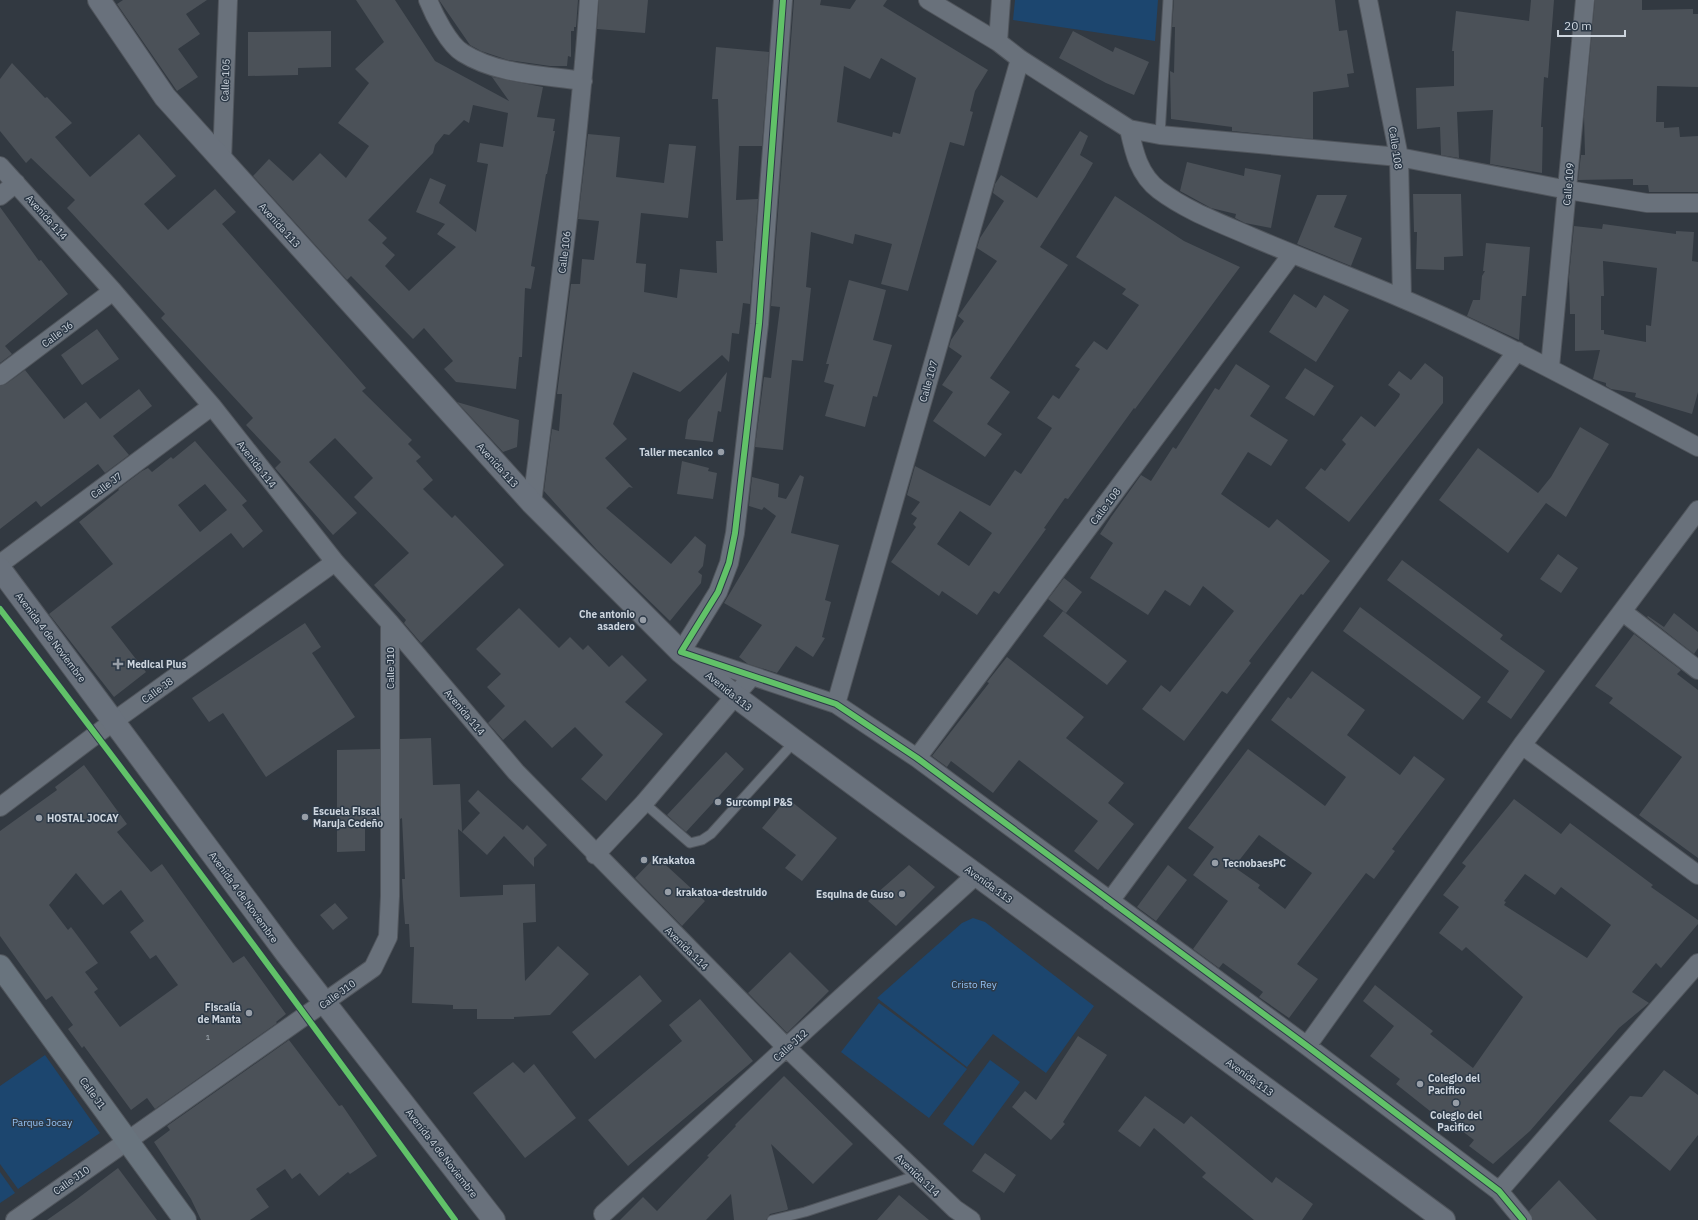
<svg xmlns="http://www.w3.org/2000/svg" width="1698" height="1220" font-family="'IBM Plex Sans',sans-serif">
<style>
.green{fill:#1c466f}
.building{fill:#4b5158;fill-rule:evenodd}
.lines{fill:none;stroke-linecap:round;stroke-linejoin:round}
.lane-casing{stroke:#50555c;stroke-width:11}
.street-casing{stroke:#50555c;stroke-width:20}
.secondary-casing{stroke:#50555c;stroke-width:24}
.primary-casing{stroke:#50555c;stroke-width:24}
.lane{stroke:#69717b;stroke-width:9}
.street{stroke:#69717b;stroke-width:18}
.secondary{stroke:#69747e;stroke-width:22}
.primary{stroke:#69717c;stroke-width:22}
.cycleway-casing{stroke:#2c3947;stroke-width:8}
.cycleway{stroke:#61c268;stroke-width:6}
.poi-dot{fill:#979ea7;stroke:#2c3947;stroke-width:1.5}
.labels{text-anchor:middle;stroke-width:3;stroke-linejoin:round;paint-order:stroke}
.number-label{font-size:8px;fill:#acb4bc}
.street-label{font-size:10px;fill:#cdd5de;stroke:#2c3947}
.poi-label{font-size:10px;font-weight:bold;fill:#cdd5de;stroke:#2c3947;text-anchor:start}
.park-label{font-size:10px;fill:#94c3f6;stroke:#2c3947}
</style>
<rect width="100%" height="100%" fill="#323941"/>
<path class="green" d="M 1015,0 L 1158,0 L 1155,41 L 1013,20 Z
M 973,918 L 985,922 L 1094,1006 L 1046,1073 L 993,1034 L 967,1067 L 877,998 L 962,923 Z
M 879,1003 L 967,1069 L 929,1118 L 841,1052 Z
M 45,1055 L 100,1133 L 18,1189 L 0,1164 L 0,1086 Z
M 990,1060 L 1020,1082 L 973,1146 L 943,1124 Z
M 0,1172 L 15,1193 L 0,1203 Z"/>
<path class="building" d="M 123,0 L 207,0 L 186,14 L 200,34 L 178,49 L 198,77 L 177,91 L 117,4 Z
M 356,0 L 395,0 L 435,61 L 509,101 L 492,77 L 543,87 L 537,117 L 555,119 L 553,131 L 555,131 L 547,174 L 546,174 L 531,266 L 535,267 L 531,289 L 525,288 L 522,357 L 519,357 L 516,389 L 456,382 L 444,369 L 453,361 L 424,328 L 413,339 L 351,276 L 347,280 L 253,176 L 269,159 L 293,181 L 320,153 L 346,178 L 369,146 L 338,123 L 369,83 L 355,69 L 384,42 ZM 473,105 L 508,113 L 503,147 L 480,143 L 477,162 L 488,164 L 476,232 L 439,203 L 446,185 L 430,178 L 416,212 L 445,224 L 437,234 L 456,247 L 409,291 L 385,266 L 395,255 L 382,243 L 387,238 L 368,220 L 433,153 L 435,145 L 444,134 L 449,135 L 464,120 L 469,123 Z
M 439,0 L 578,0 L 576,27 L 574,27 L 574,31 L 571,31 L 571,57 L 568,56 L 567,66 L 550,66 L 508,60 L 481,51 L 470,45 Z
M 599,0 L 648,0 L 645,33 L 597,29 Z
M 794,0 L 821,0 L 820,5 L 850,9 L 856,0 L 887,0 L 883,6 L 988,70 L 975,91 L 970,111 L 973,112 L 964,146 L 950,142 L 908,291 L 881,284 L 892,244 L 855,234 L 853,244 L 811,232 L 806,287 L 811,288 L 803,361 L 792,360 L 783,450 L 755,447 L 764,377 L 771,378 L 780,307 L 771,306 ZM 881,58 L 916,78 L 900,134 L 893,132 L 892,137 L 837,122 L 844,66 L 870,79 Z
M 1174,0 L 1335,0 L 1339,31 L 1347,30 L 1354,73 L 1347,74 L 1349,87 L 1313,92 L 1313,139 L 1232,131 L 1232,127 L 1171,119 L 1170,71 L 1174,73 L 1175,27 L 1172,27 Z
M 1531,0 L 1554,0 L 1548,78 L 1544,77 L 1541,127 L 1543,127 L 1542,173 L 1490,164 L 1493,110 L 1457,112 L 1459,158 L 1441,155 L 1440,127 L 1417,129 L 1416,88 L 1454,86 L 1454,51 L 1452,51 L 1456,11 L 1529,21 Z
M 1595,0 L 1642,0 L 1642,10 L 1693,9 L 1693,14 L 1698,14 L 1698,87 L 1657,86 L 1656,122 L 1664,122 L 1664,128 L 1679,127 L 1680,137 L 1698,136 L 1698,192 L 1649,192 L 1648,185 L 1633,185 L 1633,179 L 1578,180 L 1581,155 L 1585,155 L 1584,116 Z
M 331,31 L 331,67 L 298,68 L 298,75 L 248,76 L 248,32 Z
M 1073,31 L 1113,52 L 1115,47 L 1149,62 L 1134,95 L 1106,83 L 1059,58 Z
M 716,47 L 769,52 L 762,146 L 739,146 L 736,200 L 758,199 L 750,304 L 743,303 L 739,334 L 732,333 L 729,362 L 722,355 L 680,392 L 633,372 L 613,424 L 627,439 L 605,458 L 633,488 L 629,487 L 606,508 L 671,564 L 695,536 L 706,545 L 703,566 L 698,572 L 702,575 L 701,583 L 670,621 L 597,550 L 544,491 L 552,429 L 559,431 L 562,394 L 557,394 L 571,284 L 580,284 L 582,259 L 594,260 L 599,221 L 578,219 L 588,134 L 620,137 L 616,177 L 664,183 L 669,144 L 696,146 L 688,218 L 641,213 L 636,263 L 646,264 L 644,292 L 677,298 L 680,269 L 717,273 L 716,241 L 723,241 L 718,99 L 712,99 Z
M 12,63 L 45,98 L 47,97 L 72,123 L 55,137 L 90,177 L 139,134 L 176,176 L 144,204 L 168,230 L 215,189 L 236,212 L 222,224 L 366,388 L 362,391 L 412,440 L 408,444 L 421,457 L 416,461 L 433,480 L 423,489 L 452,518 L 455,515 L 504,565 L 421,643 L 404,623 L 406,620 L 374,585 L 409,553 L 354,497 L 373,478 L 335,438 L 309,462 L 357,513 L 333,535 L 275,468 L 281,462 L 246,425 L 253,418 L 161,318 L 165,314 L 67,208 L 75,200 L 31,158 L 26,163 L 0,131 L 0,79 Z
M 1080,131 L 1088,136 L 1080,155 L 1093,163 L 1085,177 L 1084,176 L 1085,177 L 1040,247 L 1068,265 L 990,378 L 1010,392 L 987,424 L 1002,434 L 985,457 L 933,421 L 953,392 L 942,385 L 962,356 L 949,347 L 951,340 L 964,321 L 958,316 L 997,261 L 977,248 L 980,238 L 1004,201 L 993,193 L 995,184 L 1001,175 L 1037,198 Z
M 1187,162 L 1244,176 L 1245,168 L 1281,175 L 1271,228 L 1245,223 L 1235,218 L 1236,214 L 1211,208 L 1180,191 Z
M 1413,194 L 1461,194 L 1463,256 L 1444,257 L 1444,270 L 1416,269 L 1417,232 L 1414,232 Z
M 1317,195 L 1347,195 L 1334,227 L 1362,238 L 1351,266 L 1297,244 Z
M 1115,196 L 1184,241 L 1240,267 L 1135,409 L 1134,408 L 1068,499 L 1065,498 L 1044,528 L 1046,529 L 999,594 L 994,591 L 977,615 L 942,591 L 939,596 L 891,562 L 916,527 L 913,524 L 917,518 L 911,514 L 920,502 L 907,495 L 915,466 L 990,506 L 1015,470 L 1021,474 L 1052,428 L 1037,418 L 1053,395 L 1059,399 L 1080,369 L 1075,366 L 1094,341 L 1107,350 L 1139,305 L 1122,294 L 1126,289 L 1076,257 ZM 960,511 L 992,533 L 969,566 L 937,544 Z
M 0,207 L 39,261 L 41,260 L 68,294 L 5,346 L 12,354 L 0,363 Z
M 1603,224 L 1676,234 L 1676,231 L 1694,232 L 1692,261 L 1698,262 L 1698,392 L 1692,414 L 1635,397 L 1636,393 L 1611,389 L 1606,386 L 1606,383 L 1593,379 L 1600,350 L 1575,351 L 1575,314 L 1570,314 L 1569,277 L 1574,226 L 1602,229 ZM 1603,261 L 1657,268 L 1651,326 L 1646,325 L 1646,342 L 1604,334 L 1604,330 L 1601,330 L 1601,296 L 1604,296 Z
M 1486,243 L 1530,247 L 1526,296 L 1522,296 L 1519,340 L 1467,316 L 1473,300 L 1480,300 L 1482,276 L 1485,271 L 1483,271 Z
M 849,280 L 886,290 L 873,340 L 892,345 L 877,397 L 873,396 L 865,427 L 825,416 L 834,385 L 824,382 L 829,364 L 826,364 Z
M 1294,294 L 1316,308 L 1324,295 L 1349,310 L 1316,362 L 1269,332 Z
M 97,329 L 119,359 L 82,385 L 61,355 Z
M 1425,363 L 1443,377 L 1443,403 L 1349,522 L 1305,488 L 1321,468 L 1325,471 L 1346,444 L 1342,440 L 1361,416 L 1375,427 L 1399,397 L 1400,394 L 1388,385 L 1399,371 L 1411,380 Z
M 1236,364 L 1270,386 L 1250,416 L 1288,440 L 1271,466 L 1248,452 L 1221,494 L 1269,528 L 1277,519 L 1330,561 L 1303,595 L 1301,594 L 1249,661 L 1251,663 L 1227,694 L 1222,691 L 1184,741 L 1142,709 L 1161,685 L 1170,692 L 1234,611 L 1203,586 L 1190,606 L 1165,590 L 1148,615 L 1090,578 L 1113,543 L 1100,534 L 1111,517 L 1141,475 L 1151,481 L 1173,447 L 1176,449 L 1215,388 L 1219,390 Z
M 1305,368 L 1334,386 L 1314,416 L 1285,398 Z
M 25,370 L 64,419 L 86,402 L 100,419 L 139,389 L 152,406 L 113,436 L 129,455 L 105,473 L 98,464 L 41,507 L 36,501 L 0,529 L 0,386 L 6,384 Z
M 727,372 L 721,412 L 718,411 L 713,442 L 685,439 L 688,420 Z
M 457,402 L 519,420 L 517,447 L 503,452 Z
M 1580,427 L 1609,444 L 1566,517 L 1546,503 L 1508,553 L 1439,500 L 1478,448 L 1538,493 L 1551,477 Z
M 195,441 L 247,501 L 242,505 L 263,531 L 243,548 L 231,533 L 111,627 L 146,672 L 114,697 L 49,614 L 113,564 L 79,522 L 119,490 L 118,489 L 142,471 L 148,468 L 152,472 L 171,457 L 173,459 ZM 205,484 L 227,510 L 200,532 L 178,505 Z
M 682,461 L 709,468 L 708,471 L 717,473 L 713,499 L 677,494 Z
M 800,475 L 804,477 L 791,533 L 839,545 L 825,600 L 831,602 L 822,637 L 825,638 L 813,657 L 796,646 L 777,673 L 748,664 L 739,657 L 762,625 L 724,603 L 776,516 L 764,507 L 762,510 L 749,506 L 752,477 L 779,484 L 778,497 L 786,499 Z
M 1558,554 L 1578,568 L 1561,593 L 1540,579 Z
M 1402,560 L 1503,635 L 1500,639 L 1545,671 L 1511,719 L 1487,702 L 1509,671 L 1387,580 Z
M 1064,578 L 1082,592 L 1066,613 L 1048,599 Z
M 1360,607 L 1481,697 L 1463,720 L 1343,631 Z
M 519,608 L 559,648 L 570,637 L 583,650 L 588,645 L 609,667 L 622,655 L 647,680 L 625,702 L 663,734 L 606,801 L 581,779 L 603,755 L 575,727 L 552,748 L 525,720 L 503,740 L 488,723 L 505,706 L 487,687 L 501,674 L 476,649 Z
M 1063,611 L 1127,661 L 1107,685 L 1043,636 Z
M 1674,613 L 1698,632 L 1698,648 L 1694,654 L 1647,617 L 1648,616 L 1664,627 Z
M 305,623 L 321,647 L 312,653 L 355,717 L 266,777 L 223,713 L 209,722 L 192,698 Z
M 1634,634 L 1681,670 L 1677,674 L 1698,690 L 1698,858 L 1639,815 L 1682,757 L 1609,703 L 1613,698 L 1595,686 Z
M 1007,657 L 1084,717 L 1066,738 L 1124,783 L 1108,803 L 1134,824 L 1098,870 L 1074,851 L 1098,821 L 1019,760 L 993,793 L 951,761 L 947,767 L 932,756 L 989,683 L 987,682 Z
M 1312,671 L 1365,710 L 1347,735 L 1400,775 L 1414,756 L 1445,779 L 1392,849 L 1395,851 L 1374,879 L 1366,873 L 1297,964 L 1318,979 L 1289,1018 L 1259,997 L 1263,992 L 1223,963 L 1219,968 L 1193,949 L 1228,901 L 1193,875 L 1214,847 L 1188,828 L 1248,749 L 1325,806 L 1346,777 L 1271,720 L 1288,697 L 1291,699 ZM 1259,835 L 1312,873 L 1285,909 L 1258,888 L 1260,885 L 1234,867 Z
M 431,738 L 433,785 L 460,784 L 462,832 L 458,829 L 460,897 L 503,895 L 503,885 L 535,884 L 536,922 L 523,923 L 525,981 L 558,946 L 589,974 L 550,1015 L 514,1017 L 514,1019 L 477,1019 L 477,1009 L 453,1009 L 453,1005 L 412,1003 L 414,947 L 410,947 L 409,924 L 405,924 L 403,898 L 402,879 L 405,879 L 402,818 L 400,819 L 400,739 Z
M 380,749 L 380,821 L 365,822 L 365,851 L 337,852 L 337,750 Z
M 726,752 L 744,769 L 686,832 L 667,815 Z
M 84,765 L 127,824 L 117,832 L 151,872 L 162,864 L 233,963 L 244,956 L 286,1014 L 276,1022 L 277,1023 L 155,1109 L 147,1098 L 131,1110 L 84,1046 L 82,1048 L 68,1029 L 73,1025 L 52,996 L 46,1000 L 0,936 L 0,831 L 57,790 L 55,787 ZM 76,873 L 103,905 L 121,890 L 144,921 L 130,932 L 150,959 L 156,955 L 178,985 L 120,1027 L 94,992 L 98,989 L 85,972 L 98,963 L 71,927 L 68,930 L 49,905 Z
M 478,790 L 523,830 L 527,825 L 547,845 L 534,858 L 534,867 L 504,836 L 487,855 L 462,832 L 480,813 L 468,801 Z
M 787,798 L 837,838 L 802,881 L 785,868 L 796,855 L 762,828 Z
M 1514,799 L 1561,834 L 1570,823 L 1653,885 L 1651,887 L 1698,920 L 1698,924 L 1661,968 L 1656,963 L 1632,992 L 1649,1003 L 1619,1028 L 1530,1131 L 1493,1164 L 1469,1146 L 1474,1140 L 1437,1112 L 1435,1115 L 1396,1084 L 1400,1079 L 1370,1056 L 1394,1026 L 1363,1001 L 1375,985 L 1433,1031 L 1430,1034 L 1473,1068 L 1523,997 L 1466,947 L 1462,951 L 1439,933 L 1459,907 L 1443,895 L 1466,866 L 1462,863 ZM 1525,874 L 1555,895 L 1561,887 L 1611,925 L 1587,958 L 1504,905 L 1506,902 L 1504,901 Z
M 656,856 L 705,901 L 682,926 L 635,878 Z
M 909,865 L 935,887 L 896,926 L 868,901 Z
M 1168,865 L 1187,880 L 1156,921 L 1137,907 Z
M 335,903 L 348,918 L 333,930 L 320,915 Z
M 790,952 L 829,991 L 787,1033 L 748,993 Z
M 640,975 L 662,1001 L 595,1059 L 572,1032 Z
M 700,999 L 753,1061 L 628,1166 L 588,1120 L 682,1041 L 669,1025 Z
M 1078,1036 L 1107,1055 L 1063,1122 L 1065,1124 L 1051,1140 L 1012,1107 L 1025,1091 L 1036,1100 Z
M 289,1040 L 339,1106 L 342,1105 L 377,1156 L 350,1174 L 348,1172 L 319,1196 L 300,1173 L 292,1179 L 285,1169 L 256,1189 L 269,1207 L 250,1220 L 201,1220 L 191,1199 L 154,1142 L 170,1130 L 167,1126 Z
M 513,1062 L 524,1073 L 534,1064 L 576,1118 L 525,1158 L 473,1093 Z
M 1664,1070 L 1698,1095 L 1698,1135 L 1670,1171 L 1609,1121 L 1630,1096 L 1642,1097 Z
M 784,1076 L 853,1144 L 813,1184 L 771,1144 L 788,1209 L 787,1210 L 770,1214 L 766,1220 L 734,1220 L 731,1194 L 706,1220 L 620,1220 L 643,1197 L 657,1211 L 709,1157 L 707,1156 L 736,1126 L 735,1125 Z
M 1145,1096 L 1184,1124 L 1191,1116 L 1272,1183 L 1276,1177 L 1313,1204 L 1302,1220 L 1254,1220 L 1202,1177 L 1206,1173 L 1154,1128 L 1140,1147 L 1118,1131 Z
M 985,1153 L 1016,1175 L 1004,1193 L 972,1171 Z
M 118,1168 L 157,1220 L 47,1220 L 77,1199 Z
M 1559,1180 L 1597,1220 L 1533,1220 L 1529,1211 Z
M 899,1195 L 929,1220 L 877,1220 Z"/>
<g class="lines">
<g class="lane-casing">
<path id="lane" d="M 1160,135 L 1168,0
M 644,803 L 690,843 L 702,840 L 711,834 L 795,741
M 772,1220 L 805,1212 L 918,1175"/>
</g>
<g class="street-casing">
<path id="street" d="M 428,0 C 434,15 449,45 463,53 C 498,75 544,75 583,81
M 783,0 L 759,324 L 735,533 L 729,563 L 718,592 L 681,652 L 836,704 L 917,758 L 1307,1046 L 1499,1191 L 1523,1220
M 928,0 L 998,42 L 1020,59 L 1129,129 L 1160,135 L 1399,157 L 1568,190 L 1647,203 L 1698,203
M 1368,0 L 1399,157 L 1402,298
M 998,42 L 1001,0
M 1129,129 C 1134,152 1139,175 1159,190 C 1187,211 1220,223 1252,237 C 1301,258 1352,277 1401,298 C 1503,341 1600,395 1698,447
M 222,161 L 228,0
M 0,166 L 113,291 L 212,406 L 335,562 L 390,623 L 516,772 L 787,1048 L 955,1209 L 971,1220
M 0,196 L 16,183
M 1550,367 L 1585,0
M 0,376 L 113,291
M 532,503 C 553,336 577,168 589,0
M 0,564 L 212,406
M 1623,612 L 1698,670
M 836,704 L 1020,59
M 1522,745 L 1698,875
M 917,758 L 1292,254
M 0,807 L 114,721 L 335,562
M 595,855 L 644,803 L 752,676
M 1110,901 L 1517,351
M 1307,1046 L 1522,745 L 1698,510
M 1499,1191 L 1698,963
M 603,1214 L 976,875
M 15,1220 L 373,968 L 388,937 L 390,896 L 390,623"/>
</g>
<g class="secondary-casing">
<path id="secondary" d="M 0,966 L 185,1220"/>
</g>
<g class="primary-casing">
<path id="primary" d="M 99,0 L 165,97 L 532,503 L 681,652 L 735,696 L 795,741 L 1444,1220
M 0,569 L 286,953 L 494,1220"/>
</g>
<use href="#lane" class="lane"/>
<use href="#street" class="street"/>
<use href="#secondary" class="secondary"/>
<use href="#primary" class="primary"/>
<g class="cycleway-casing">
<path id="cycleway" d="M 783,0 L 759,324 L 735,533 L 729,563 L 718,592 L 681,652 L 836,704 L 917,758 L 1307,1046 L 1499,1191 L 1523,1220
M 0,609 C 155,810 306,1015 455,1220"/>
</g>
<use href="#cycleway" class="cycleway"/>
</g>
<g class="poi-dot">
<circle cx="721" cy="452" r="4"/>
<circle cx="643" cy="620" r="4"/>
<path d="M116 658h4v4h4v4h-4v4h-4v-4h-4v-4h4z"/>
<circle cx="718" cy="802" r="4"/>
<circle cx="305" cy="817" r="4"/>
<circle cx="39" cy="818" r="4"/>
<circle cx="644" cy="860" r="4"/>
<circle cx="1215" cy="863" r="4"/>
<circle cx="668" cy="892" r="4"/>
<circle cx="902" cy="894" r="4"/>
<circle cx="249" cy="1013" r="4"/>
<circle cx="1420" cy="1084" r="4"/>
<circle cx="1456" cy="1103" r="4"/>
</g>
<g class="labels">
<g class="number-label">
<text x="208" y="1040">1</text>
</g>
<g class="street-label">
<text transform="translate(225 80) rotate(-88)" y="4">Calle 105</text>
<text transform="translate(1396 148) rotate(82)" y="4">Calle 108</text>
<text transform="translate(1568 184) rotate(-85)" y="4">Calle 109</text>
<text transform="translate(47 217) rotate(48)" y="4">Avenida 114</text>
<text transform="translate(280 225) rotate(48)" y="4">Avenida 113</text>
<text transform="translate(564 252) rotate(-83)" y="4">Calle 106</text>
<text transform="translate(57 334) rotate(-37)" y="4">Calle J6</text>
<text transform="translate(928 381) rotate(-74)" y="4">Calle 107</text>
<text transform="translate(257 464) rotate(52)" y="4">Avenida 114</text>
<text transform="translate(498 465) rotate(48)" y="4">Avenida 113</text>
<text transform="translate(106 485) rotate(-37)" y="4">Calle J7</text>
<text transform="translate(1105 506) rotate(-53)" y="4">Calle 108</text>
<text transform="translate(51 637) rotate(53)" y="4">Avenida 4 de Noviembre</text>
<text transform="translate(390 668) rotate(-90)" y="4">Calle J10</text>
<text transform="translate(157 690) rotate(-36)" y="4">Calle J8</text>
<text transform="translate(729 691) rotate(39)" y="4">Avenida 113</text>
<text transform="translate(465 712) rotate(50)" y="4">Avenida 114</text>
<text transform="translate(989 884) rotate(36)" y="4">Avenida 113</text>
<text transform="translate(244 897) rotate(54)" y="4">Avenida 4 de Noviembre</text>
<text transform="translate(687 948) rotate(45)" y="4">Avenida 114</text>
<text transform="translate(337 994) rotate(-36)" y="4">Calle J10</text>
<text transform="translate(790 1045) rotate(-42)" y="4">Calle J12</text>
<text transform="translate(1250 1077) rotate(36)" y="4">Avenida 113</text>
<text transform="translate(93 1093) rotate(54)" y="4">Calle J1</text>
<text transform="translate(442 1153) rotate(52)" y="4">Avenida 4 de Noviembre</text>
<text transform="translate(918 1175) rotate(44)" y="4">Avenida 114</text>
<text transform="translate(71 1180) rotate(-35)" y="4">Calle J10</text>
</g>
<g class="poi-label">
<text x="713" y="456" text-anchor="end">Taller mecanico</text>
<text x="635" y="618" text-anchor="end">Che antonio<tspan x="635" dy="12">asadero</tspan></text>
<text x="127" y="668">Medical Plus</text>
<text x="726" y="806">Surcompi P&amp;S</text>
<text x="313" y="815">Escuela Fiscal<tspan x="313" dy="12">Maruja Cedeño</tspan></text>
<text x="47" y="822">HOSTAL JOCAY</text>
<text x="652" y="864">Krakatoa</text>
<text x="1223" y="867">TecnobaesPC</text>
<text x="676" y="896">krakatoa-destruido</text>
<text x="894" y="898" text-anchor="end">Esquina de Guso</text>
<text x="241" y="1011" text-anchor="end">Fiscalía<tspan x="241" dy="12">de Manta</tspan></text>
<text x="1428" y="1082">Colegio del<tspan x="1428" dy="12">Pacifico</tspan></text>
<text x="1456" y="1119" text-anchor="middle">Colegio del<tspan x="1456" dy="12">Pacìfico</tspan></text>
</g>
<g class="park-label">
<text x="974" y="988">Cristo Rey</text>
<text x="42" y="1126">Parque Jocay</text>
</g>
</g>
<path d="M1558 30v6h67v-6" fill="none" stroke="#cdd5de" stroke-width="2"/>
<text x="1564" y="30" font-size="12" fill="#cdd5de" stroke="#2c3947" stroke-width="3" paint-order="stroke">20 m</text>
</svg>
